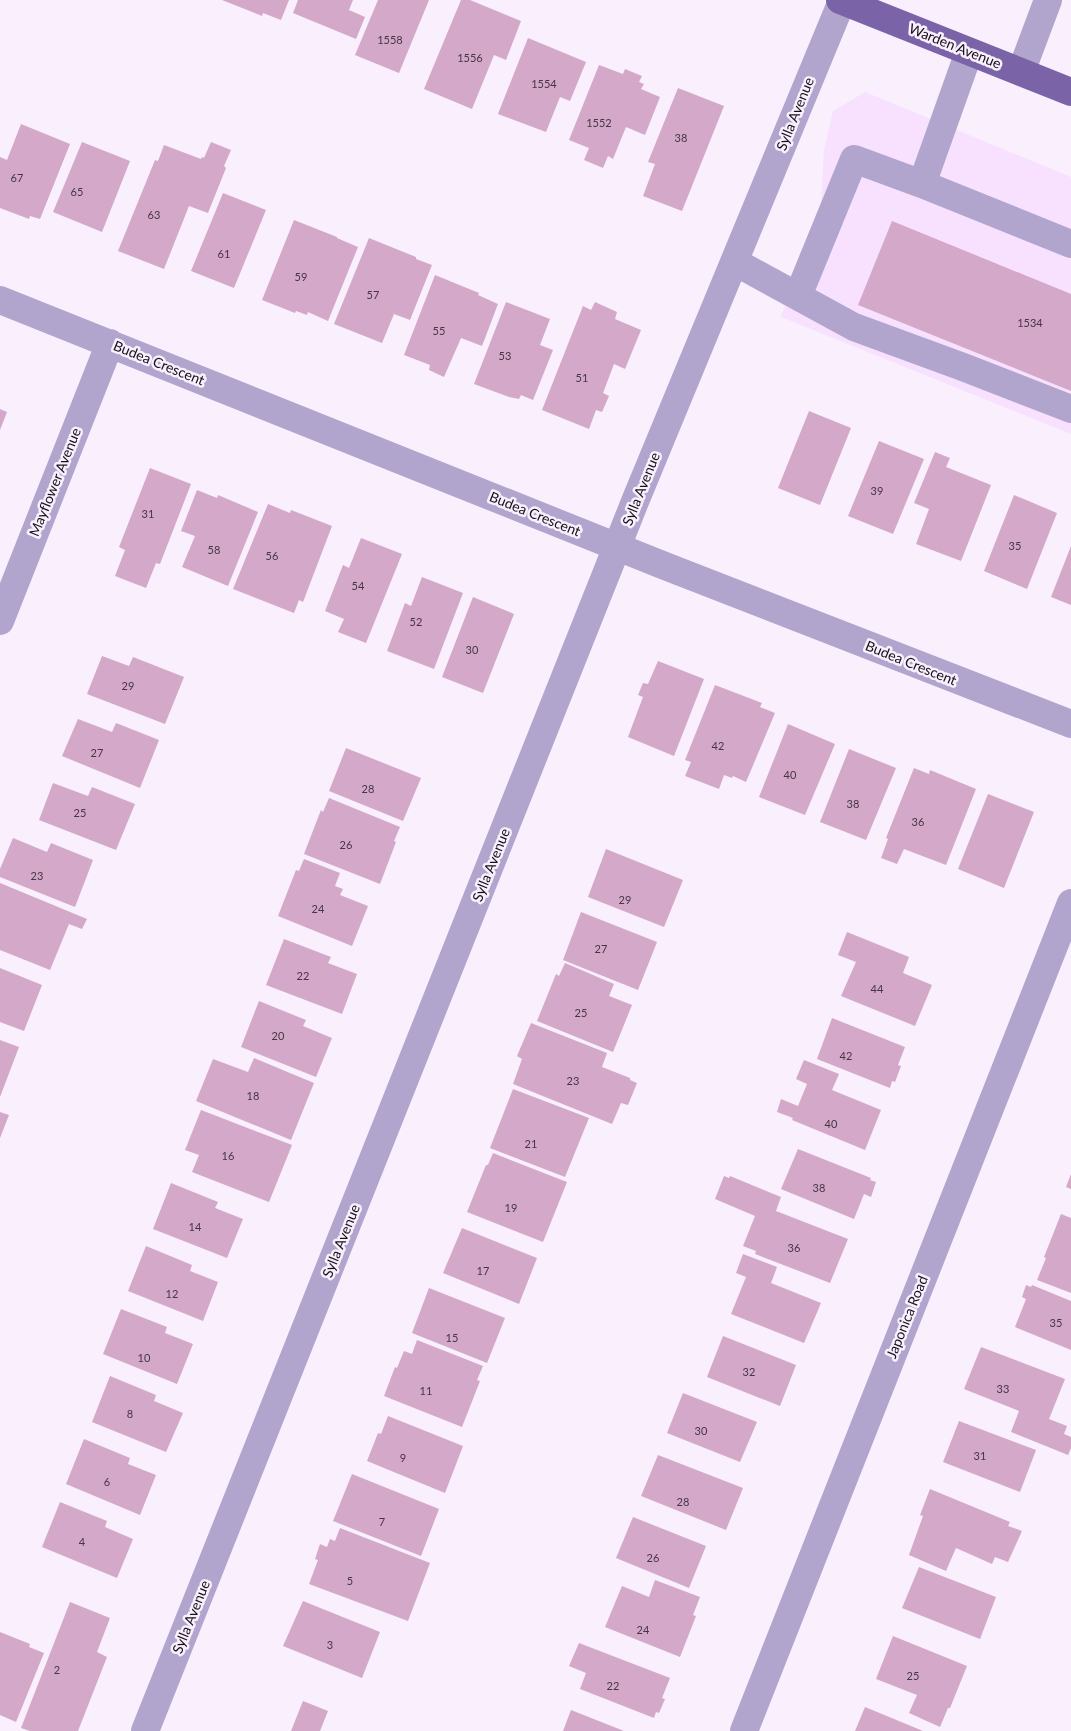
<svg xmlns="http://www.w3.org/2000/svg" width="1071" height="1731" font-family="Lato,sans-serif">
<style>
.built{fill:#f7e1fe}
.building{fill:#d4a8c9}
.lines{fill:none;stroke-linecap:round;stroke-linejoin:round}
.minor{stroke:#b1a5cd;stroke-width:28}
.major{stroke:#7b63a8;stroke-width:28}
.labels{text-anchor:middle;stroke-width:5;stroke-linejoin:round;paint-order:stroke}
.number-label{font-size:11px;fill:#463644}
.street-label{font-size:14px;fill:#161018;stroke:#f9effd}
</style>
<rect width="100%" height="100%" fill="#f9effd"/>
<path class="built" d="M 865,92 L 1071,177 L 1071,434 L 781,317 L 821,203 L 824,150 L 833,111 Z"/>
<path class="building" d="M 222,0 L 289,0 L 281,20 L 263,13 L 262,16 Z
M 298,0 L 353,0 L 349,10 L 365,17 L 356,39 L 293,13 Z
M 378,0 L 429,0 L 399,73 L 355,55 Z
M 461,0 L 470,0 L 521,21 L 506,60 L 494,55 L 472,109 L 424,89 Z
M 528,38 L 586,62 L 570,101 L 560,97 L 546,132 L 498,114 Z
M 599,65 L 623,74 L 625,69 L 642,76 L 639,82 L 644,84 L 641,89 L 660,97 L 645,135 L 626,127 L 613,159 L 608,156 L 603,168 L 584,160 L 589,148 L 569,140 Z
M 678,88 L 724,106 L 682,211 L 643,196 L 655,164 L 648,162 Z
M 21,124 L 70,144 L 40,219 L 30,216 L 29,219 L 0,208 L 0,157 L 7,160 Z
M 82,142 L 130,161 L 102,232 L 53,212 Z
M 211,142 L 231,150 L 224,166 L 226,168 L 208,213 L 189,206 L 164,269 L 118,251 L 155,160 L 158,161 L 164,145 L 201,159 L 202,157 L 204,158 Z
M 223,193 L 266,210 L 234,288 L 191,271 Z
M 294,220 L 337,237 L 337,238 L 358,247 L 328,321 L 308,312 L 307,315 L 296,311 L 295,313 L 262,300 Z
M 892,221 L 1071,294 L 1071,391 L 858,305 Z
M 369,238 L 416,257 L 416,259 L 432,265 L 410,320 L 394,314 L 382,343 L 334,324 Z
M 435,275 L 479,293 L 478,295 L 498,304 L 482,346 L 461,338 L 444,377 L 429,370 L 430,365 L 404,355 Z
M 506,302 L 550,319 L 540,345 L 553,350 L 533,400 L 521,395 L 519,399 L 509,397 L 474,384 Z
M 595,302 L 617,312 L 615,319 L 641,330 L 625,369 L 614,364 L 603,393 L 609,396 L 602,412 L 596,410 L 589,429 L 542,410 L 583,306 L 591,310 Z
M 0,409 L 7,412 L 0,430 Z
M 809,411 L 851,428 L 820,505 L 778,488 Z
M 879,441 L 924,459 L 893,534 L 848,516 Z
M 935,452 L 950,458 L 946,467 L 991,485 L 961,561 L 916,544 L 929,509 L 914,503 Z
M 150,468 L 191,484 L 160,564 L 156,563 L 146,588 L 115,576 L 125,550 L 119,547 Z
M 197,490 L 217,498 L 218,495 L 258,512 L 228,586 L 182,567 L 195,536 L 181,531 Z
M 1014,495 L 1057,513 L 1027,589 L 984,571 Z
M 268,504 L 290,513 L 291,510 L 332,526 L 303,602 L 299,600 L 294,613 L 233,589 Z
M 361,538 L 402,554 L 366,643 L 338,632 L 344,619 L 325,611 L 343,565 L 349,568 Z
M 1071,546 L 1071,605 L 1051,597 Z
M 422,577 L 463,593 L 434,669 L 387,651 L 405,603 L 411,606 Z
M 473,597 L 514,614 L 483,693 L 442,677 Z
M 102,656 L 129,666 L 133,657 L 184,677 L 165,724 L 87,694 Z
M 658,661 L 704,679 L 674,756 L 628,737 L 643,697 L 638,695 L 643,683 L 648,684 Z
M 715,685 L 762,703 L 760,707 L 775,713 L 746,782 L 733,776 L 732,778 L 724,775 L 719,789 L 685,776 L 691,762 L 685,760 Z
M 78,719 L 112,732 L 116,723 L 159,740 L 140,788 L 62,756 Z
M 788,724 L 835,744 L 805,815 L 759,797 Z
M 346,748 L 421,778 L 403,821 L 329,791 Z
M 849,749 L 896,768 L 866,840 L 820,822 Z
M 914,768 L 929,774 L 930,770 L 976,789 L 946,865 L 904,849 L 897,864 L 881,858 L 888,839 L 886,838 Z
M 53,783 L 88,796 L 92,787 L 135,804 L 116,850 L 39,820 Z
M 988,794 L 1034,812 L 1004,888 L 958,869 Z
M 329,798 L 400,827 L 394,841 L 396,842 L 380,884 L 304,854 L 321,810 L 323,812 Z
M 13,838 L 47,852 L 51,843 L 93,860 L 75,907 L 0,877 L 0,869 Z
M 606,849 L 683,880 L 664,927 L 588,897 Z
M 304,859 L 340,873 L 335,886 L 343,889 L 340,895 L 368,906 L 352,946 L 278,916 L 296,870 L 299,871 Z
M 0,883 L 87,919 L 82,929 L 69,924 L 50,970 L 0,950 Z
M 581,912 L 657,942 L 638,990 L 563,960 Z
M 847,932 L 909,957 L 903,973 L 932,985 L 915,1026 L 841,996 L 856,962 L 838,955 Z
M 284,939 L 331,957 L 328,963 L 357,974 L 342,1014 L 266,985 Z
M 565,963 L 614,984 L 609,996 L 632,1005 L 613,1052 L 537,1021 L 556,974 L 559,976 Z
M 0,968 L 42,985 L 24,1031 L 0,1022 Z
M 259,1001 L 306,1020 L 303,1026 L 332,1038 L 316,1077 L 241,1047 Z
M 832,1018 L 905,1047 L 898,1065 L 901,1066 L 895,1082 L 892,1081 L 890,1088 L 817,1059 Z
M 531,1023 L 607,1053 L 602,1067 L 630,1078 L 630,1080 L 637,1083 L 628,1105 L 621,1103 L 612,1124 L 513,1084 L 522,1059 L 517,1056 Z
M 0,1040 L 19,1047 L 0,1097 Z
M 254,1058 L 314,1083 L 291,1140 L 196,1101 L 213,1059 L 248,1072 Z
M 804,1060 L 839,1074 L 832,1090 L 881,1110 L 865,1150 L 792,1120 L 793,1118 L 777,1112 L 781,1099 L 798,1106 L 807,1084 L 796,1079 Z
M 513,1089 L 589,1118 L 565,1177 L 490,1148 Z
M 201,1110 L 292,1145 L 269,1202 L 192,1172 L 199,1155 L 185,1150 Z
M 0,1112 L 9,1115 L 0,1138 Z
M 798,1149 L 871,1178 L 870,1180 L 876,1182 L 871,1197 L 864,1194 L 854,1219 L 781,1189 Z
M 493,1153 L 567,1182 L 543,1242 L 467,1212 L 486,1165 L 488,1165 Z
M 1071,1174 L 1071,1189 L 1066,1187 Z
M 724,1176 L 729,1178 L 730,1176 L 781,1197 L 776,1211 L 848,1239 L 830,1283 L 755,1254 L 756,1251 L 743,1246 L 755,1216 L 715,1199 Z
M 171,1183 L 218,1202 L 215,1208 L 243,1219 L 227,1258 L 153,1229 Z
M 1061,1214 L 1071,1218 L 1071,1293 L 1037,1280 L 1046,1258 L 1044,1257 Z
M 462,1228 L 537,1258 L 519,1304 L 443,1273 Z
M 146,1246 L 192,1265 L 190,1271 L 218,1282 L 203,1321 L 128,1291 Z
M 743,1254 L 777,1267 L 771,1283 L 821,1303 L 804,1343 L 731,1314 L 746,1277 L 736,1273 Z
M 1026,1285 L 1031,1287 L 1032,1285 L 1071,1301 L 1071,1350 L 1015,1327 L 1026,1299 L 1022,1297 Z
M 429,1288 L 505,1318 L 487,1363 L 412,1333 Z
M 121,1309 L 167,1327 L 165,1333 L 193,1344 L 177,1384 L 103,1354 Z
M 723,1336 L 796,1365 L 780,1406 L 707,1377 Z
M 417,1340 L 483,1366 L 477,1380 L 480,1381 L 462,1427 L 384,1396 L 395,1367 L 397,1368 L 404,1351 L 412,1354 Z
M 981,1347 L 1065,1379 L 1049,1419 L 1067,1426 L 1064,1434 L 1071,1437 L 1071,1448 L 1068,1455 L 1011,1432 L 1019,1411 L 964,1389 Z
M 110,1376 L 156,1395 L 154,1401 L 183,1413 L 166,1452 L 92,1422 Z
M 683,1393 L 757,1422 L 740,1462 L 667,1433 Z
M 388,1416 L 463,1446 L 445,1493 L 367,1461 L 378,1433 L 381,1434 Z
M 959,1421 L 1036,1450 L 1020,1492 L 943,1462 Z
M 84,1439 L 130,1458 L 128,1464 L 156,1475 L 140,1515 L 66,1484 Z
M 658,1455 L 743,1488 L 726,1530 L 641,1496 Z
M 352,1474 L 439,1509 L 421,1556 L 333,1521 Z
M 930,1489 L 1010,1522 L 1008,1526 L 1022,1531 L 1008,1562 L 995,1557 L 992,1564 L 956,1548 L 946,1571 L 909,1555 L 923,1516 L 920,1515 Z
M 60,1502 L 107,1521 L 105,1527 L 133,1539 L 117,1578 L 42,1547 Z
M 633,1517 L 706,1546 L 689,1588 L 616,1558 Z
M 340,1528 L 430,1563 L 408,1621 L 309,1584 L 318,1560 L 315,1559 L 320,1544 L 327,1547 L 330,1539 L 335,1541 Z
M 919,1567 L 996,1597 L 980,1639 L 902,1608 Z
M 655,1580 L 700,1597 L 693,1615 L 696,1616 L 680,1657 L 605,1627 L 622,1586 L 649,1597 Z
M 303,1601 L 380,1632 L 362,1678 L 283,1646 Z
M 70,1602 L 110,1618 L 97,1652 L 107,1657 L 78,1731 L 30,1731 L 21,1728 Z
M 0,1632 L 30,1644 L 29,1647 L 44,1653 L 16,1722 L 0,1715 Z
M 893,1636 L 967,1666 L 950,1708 L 948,1708 L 940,1727 L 909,1713 L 917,1695 L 876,1679 Z
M 579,1643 L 670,1678 L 662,1698 L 665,1699 L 659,1713 L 656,1712 L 654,1718 L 580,1689 L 586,1673 L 569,1666 Z
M 303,1701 L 328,1711 L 320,1731 L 291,1731 Z
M 865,1707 L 923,1731 L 855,1731 Z
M 571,1710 L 624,1731 L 563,1731 Z"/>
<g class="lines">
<path class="minor" d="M 969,52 L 922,184 L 1071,244
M 1021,72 L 1048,0
M 735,262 L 854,327 L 963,367 L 1071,409
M 798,296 L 854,159 L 922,184
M 0,300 L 665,566 L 1071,724
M 0,621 L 110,343
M 145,1731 L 636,499 L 842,1
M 744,1731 L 1071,903"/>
<path class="major" d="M 840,0 L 1071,92"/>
</g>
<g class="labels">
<g class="number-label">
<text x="390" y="44">1558</text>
<text x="470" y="62">1556</text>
<text x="544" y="88">1554</text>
<text x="599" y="127">1552</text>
<text x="681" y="142">38</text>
<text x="17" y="182">67</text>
<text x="77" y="196">65</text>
<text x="154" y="219">63</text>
<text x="224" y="258">61</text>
<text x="301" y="281">59</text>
<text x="373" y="299">57</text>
<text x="1030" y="327">1534</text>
<text x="439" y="335">55</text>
<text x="505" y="360">53</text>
<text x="582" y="382">51</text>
<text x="877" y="495">39</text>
<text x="148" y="518">31</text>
<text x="1015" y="550">35</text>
<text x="214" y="554">58</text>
<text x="272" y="560">56</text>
<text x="358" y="590">54</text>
<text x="416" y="626">52</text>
<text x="472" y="654">30</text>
<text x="128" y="690">29</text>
<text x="718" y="750">42</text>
<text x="97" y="757">27</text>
<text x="790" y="779">40</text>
<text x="368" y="793">28</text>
<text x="853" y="808">38</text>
<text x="80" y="817">25</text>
<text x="918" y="826">36</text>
<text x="346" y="849">26</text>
<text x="37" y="880">23</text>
<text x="625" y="904">29</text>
<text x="318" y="913">24</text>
<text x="601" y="953">27</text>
<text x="303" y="980">22</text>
<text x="877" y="993">44</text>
<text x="581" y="1017">25</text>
<text x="278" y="1040">20</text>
<text x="846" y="1060">42</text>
<text x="573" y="1085">23</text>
<text x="253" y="1100">18</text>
<text x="831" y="1128">40</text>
<text x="531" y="1148">21</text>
<text x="228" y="1160">16</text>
<text x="819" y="1192">38</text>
<text x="511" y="1212">19</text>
<text x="195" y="1231">14</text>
<text x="794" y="1252">36</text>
<text x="483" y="1275">17</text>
<text x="172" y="1298">12</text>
<text x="1056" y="1327">35</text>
<text x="452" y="1342">15</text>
<text x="144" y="1362">10</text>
<text x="749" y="1376">32</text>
<text x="1003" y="1393">33</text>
<text x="426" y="1395">11</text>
<text x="130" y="1418">8</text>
<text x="701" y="1435">30</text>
<text x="980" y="1460">31</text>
<text x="403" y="1462">9</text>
<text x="107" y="1486">6</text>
<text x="683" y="1506">28</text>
<text x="382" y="1526">7</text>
<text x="82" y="1546">4</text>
<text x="653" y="1562">26</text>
<text x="350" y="1585">5</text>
<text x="643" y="1634">24</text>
<text x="330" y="1649">3</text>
<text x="57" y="1674">2</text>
<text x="913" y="1680">25</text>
<text x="613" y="1690">22</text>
</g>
<g class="street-label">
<text transform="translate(955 46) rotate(22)" y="5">Warden Avenue</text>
<text transform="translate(795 114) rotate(-68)" y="5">Sylla Avenue</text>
<text transform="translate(159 363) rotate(22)" y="5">Budea Crescent</text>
<text transform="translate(55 482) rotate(-68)" y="5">Mayflower Avenue</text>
<text transform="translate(641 489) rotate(-68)" y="5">Sylla Avenue</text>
<text transform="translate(535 514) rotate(22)" y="5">Budea Crescent</text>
<text transform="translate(911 663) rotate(22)" y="5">Budea Crescent</text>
<text transform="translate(491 865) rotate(-68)" y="5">Sylla Avenue</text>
<text transform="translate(341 1241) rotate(-68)" y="5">Sylla Avenue</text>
<text transform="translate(907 1317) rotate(-68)" y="5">Japonica Road</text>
<text transform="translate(191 1617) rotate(-68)" y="5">Sylla Avenue</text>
</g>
</g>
</svg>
